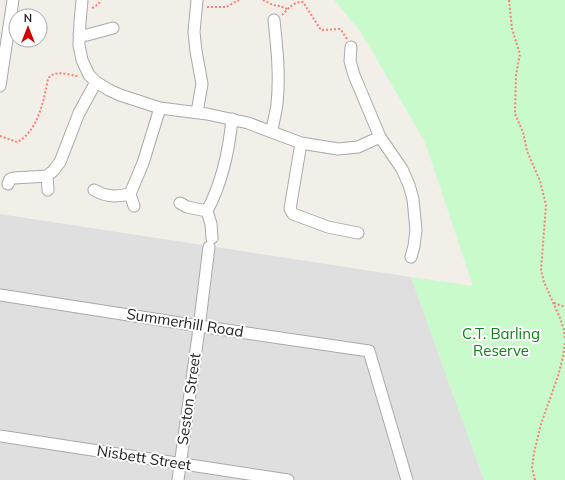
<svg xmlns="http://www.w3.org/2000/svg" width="565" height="480" font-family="Mulish,sans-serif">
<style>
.residential{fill:#e0dfdf}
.park{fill:#c8facc}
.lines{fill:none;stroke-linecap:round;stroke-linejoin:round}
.minor-casing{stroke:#a9a9a9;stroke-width:13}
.path{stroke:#fa8072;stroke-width:2;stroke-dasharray:2 2;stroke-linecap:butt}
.minor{stroke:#fff;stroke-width:11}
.labels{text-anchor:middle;stroke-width:4;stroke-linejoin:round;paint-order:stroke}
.street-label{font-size:15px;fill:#222;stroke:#fff}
.park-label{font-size:15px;fill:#0c8416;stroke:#fff}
</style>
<rect width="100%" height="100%" fill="#f2efe9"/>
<path class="residential" d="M 0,214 L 411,277 L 484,480 L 0,480 Z"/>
<path class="park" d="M 334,0 L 565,0 L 565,480 L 484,480 L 411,277 L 473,286 L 425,142 L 361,32 Z"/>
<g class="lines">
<g class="minor-casing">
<path id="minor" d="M 82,0 L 80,22 L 79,45 L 82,60 L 89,75 L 96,82 L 109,90 L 120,95 L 160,108 L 207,114 L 248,123 L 301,143 L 338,149 L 358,147 L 380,137
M 197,0 L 194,32 L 196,51 L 202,84 L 197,112
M 79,35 L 87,35 L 113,28
M 351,47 L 350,61 L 354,75 L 380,137 L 402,169 L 409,185 L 413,199 L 416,230 L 414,246 L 411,257
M 0,86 L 13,0
M 272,131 C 273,122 276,113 277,104 C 280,76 277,48 274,20
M 301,143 L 290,209 L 293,214 L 328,227 L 358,233
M 47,176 L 48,190
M 8,184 L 10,179 L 14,178 L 47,176 L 53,171 L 60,162 L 79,113 L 96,82
M 94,190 C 106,197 116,197 130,194 L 134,206
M 130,194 L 143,163 L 160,108
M 180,203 L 187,207 L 207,211 L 211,224 L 212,238
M 207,211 C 222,183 229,150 232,119
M 0,295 L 199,326 L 369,351 L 407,480
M 0,436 L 288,480
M 178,480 L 198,336 L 209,247"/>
</g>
<path class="path" d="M 263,0 L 273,5 L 280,6 L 287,9
M 509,0 L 512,29 L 520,54 L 516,75 L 515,114 L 523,132 L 527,151 L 540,181 L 546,205 L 541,270 L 544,282 L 560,318 L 564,330 L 565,340
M 207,7 L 226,7 L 239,0
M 92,8 C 96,6 99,4 101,0
M 282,15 C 288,9 294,1 303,2 L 321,30 L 340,29 L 341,30 L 347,39
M 0,136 L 17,142 C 38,132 44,99 48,79 C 54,69 68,75 78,76
M 554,303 L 565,307
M 535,480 L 532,468 L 534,453 L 541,424 L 558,376 L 563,357 L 565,341"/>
<use href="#minor" class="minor"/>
</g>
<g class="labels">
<g class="street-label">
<text transform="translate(185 323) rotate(9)" y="5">Summerhill Road</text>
<text transform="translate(189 399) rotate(-82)" y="5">Seston Street</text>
<text transform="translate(144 458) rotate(9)" y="5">Nisbett Street</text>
</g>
<g class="park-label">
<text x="501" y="339">C.T. Barling<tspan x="501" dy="17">Reserve</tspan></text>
</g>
</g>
<g transform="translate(28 28)"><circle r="19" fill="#ffffff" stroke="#a7a7a7"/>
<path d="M0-3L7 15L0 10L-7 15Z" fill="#d40000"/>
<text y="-6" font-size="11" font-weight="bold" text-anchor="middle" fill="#222222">N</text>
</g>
</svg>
